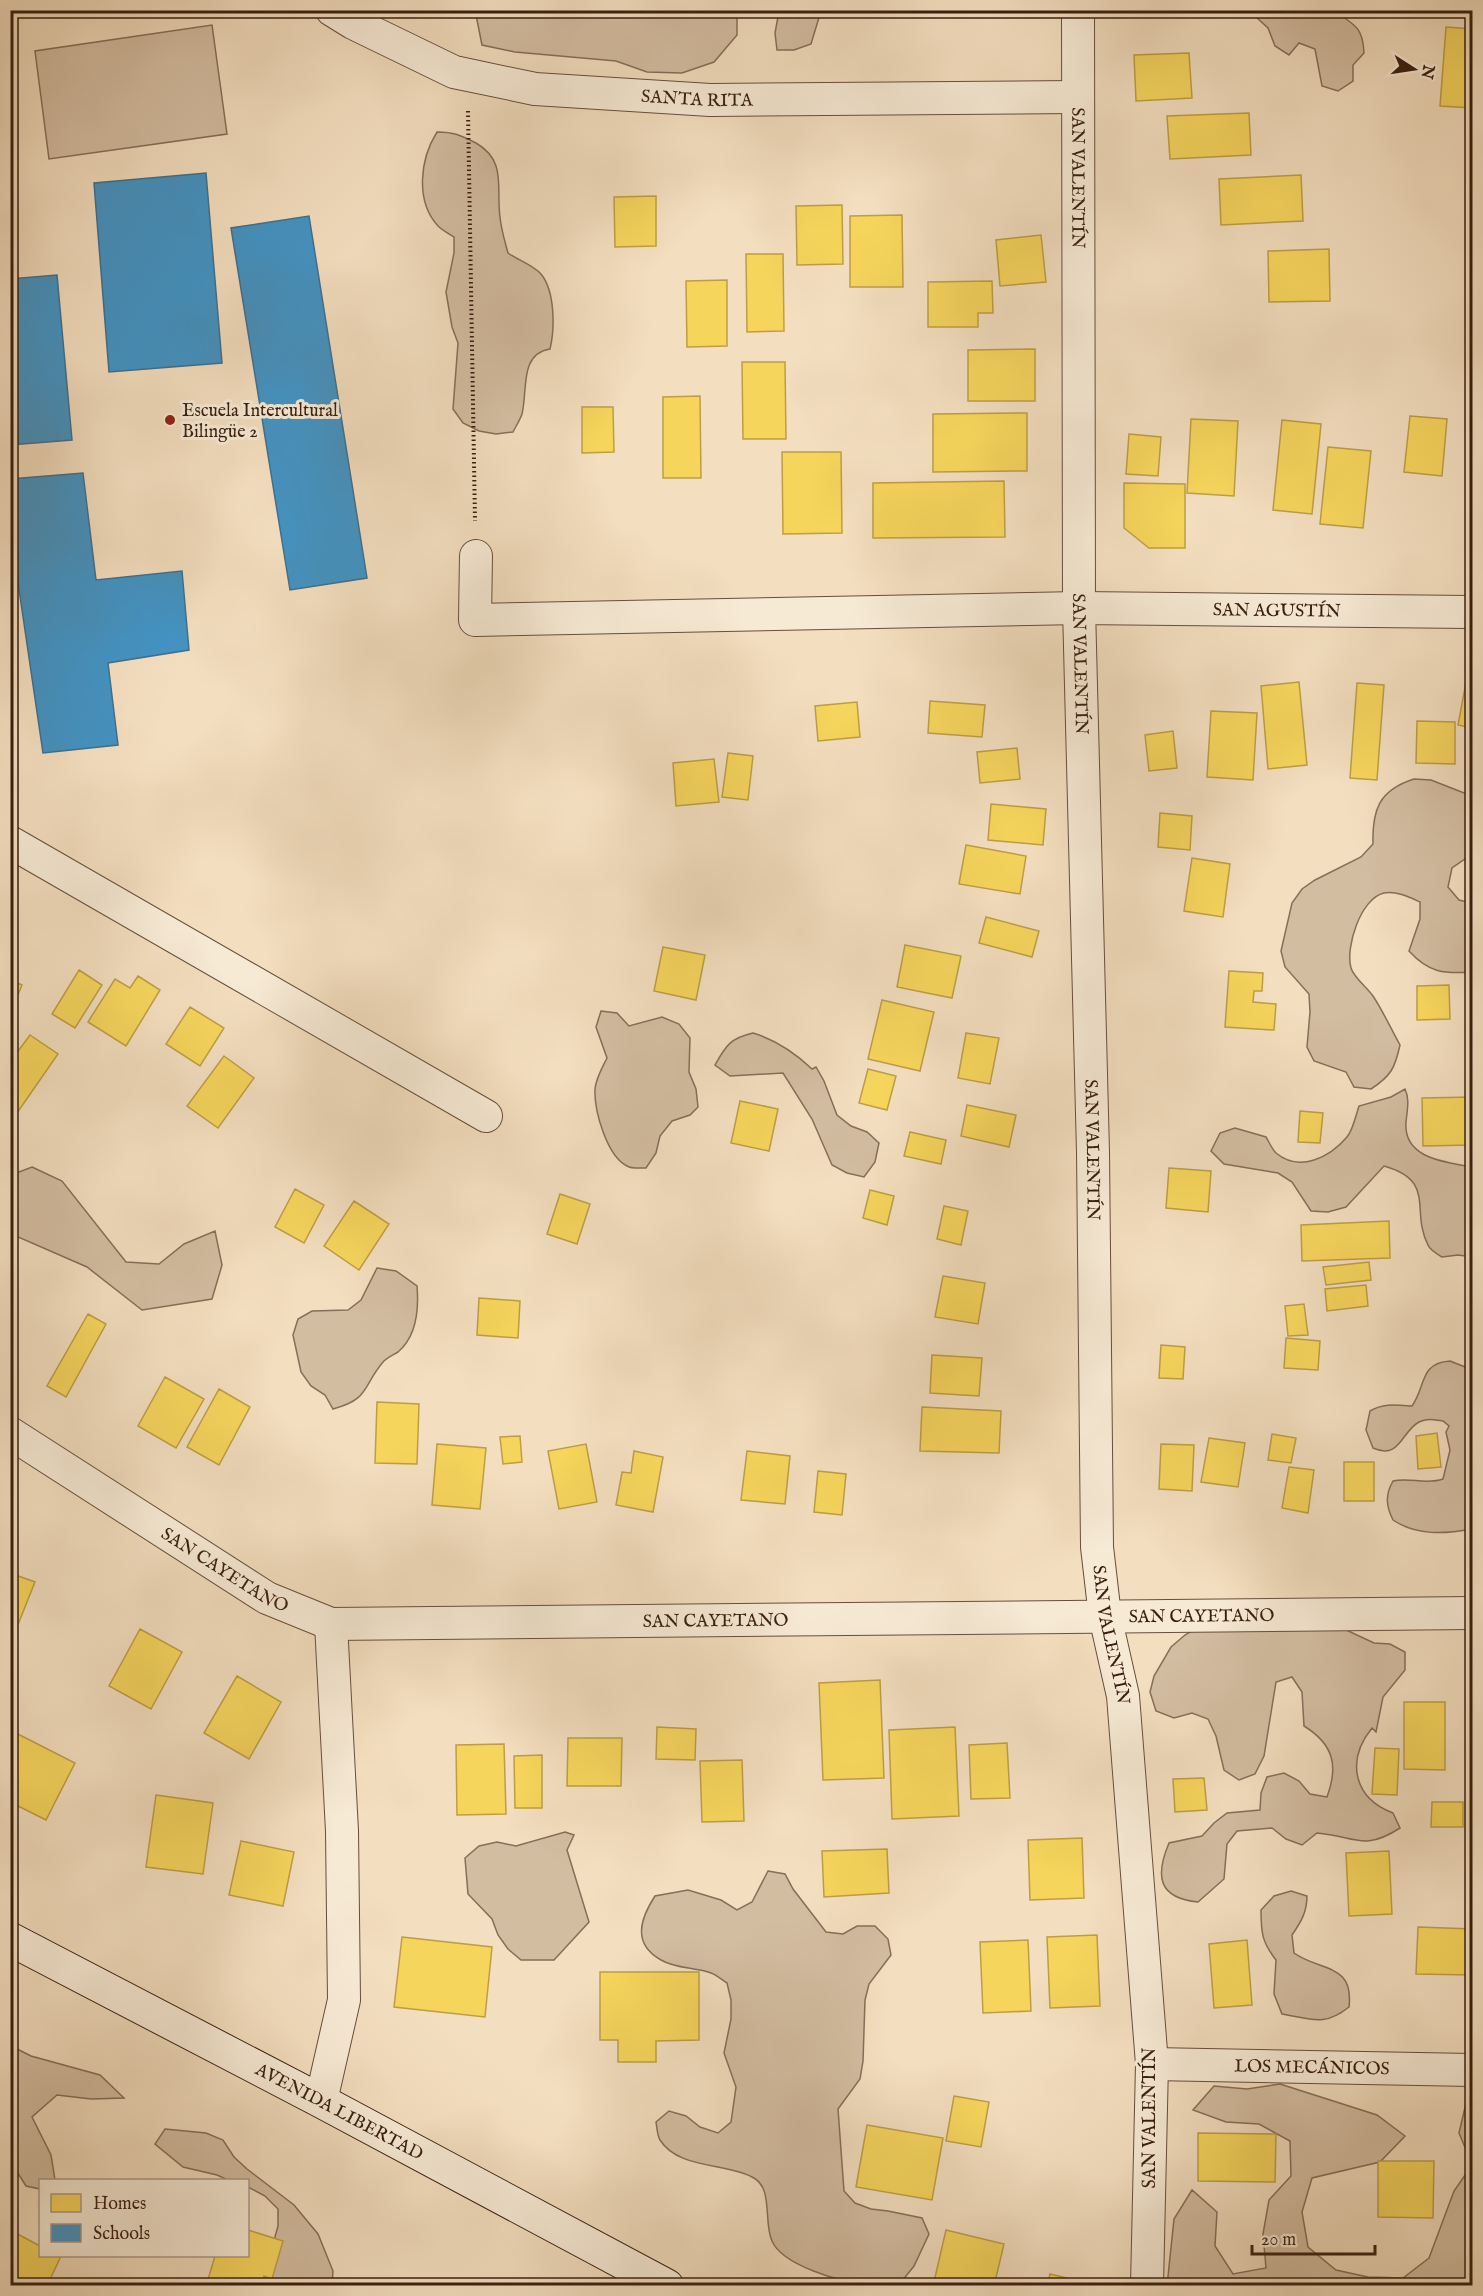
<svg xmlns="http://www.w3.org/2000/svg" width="1483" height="2296" font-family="'IM FELL English',serif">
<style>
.green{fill:#d3bda1;stroke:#866e58;stroke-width:1.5}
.homes{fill:#f6d55c;stroke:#bd9e45;stroke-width:1.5}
.schools{fill:#4393c3;stroke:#40708d;stroke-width:1.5}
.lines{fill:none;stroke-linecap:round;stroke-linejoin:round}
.street-casing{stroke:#674e3c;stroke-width:34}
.secondary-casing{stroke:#381e10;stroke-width:35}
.path{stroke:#381e10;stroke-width:4;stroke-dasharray:1.5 3;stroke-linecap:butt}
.street{stroke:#f7ead5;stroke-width:32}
.secondary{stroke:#f7ead5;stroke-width:33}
.poi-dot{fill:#8f2418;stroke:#f7ead5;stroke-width:2}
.labels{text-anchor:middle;stroke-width:6;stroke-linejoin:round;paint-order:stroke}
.street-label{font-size:18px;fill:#381e10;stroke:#f7ead5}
.poi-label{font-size:18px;fill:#381e10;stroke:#f7ead5;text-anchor:start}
</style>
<rect width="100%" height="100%" fill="#f3debf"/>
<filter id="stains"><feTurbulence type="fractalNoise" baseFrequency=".00333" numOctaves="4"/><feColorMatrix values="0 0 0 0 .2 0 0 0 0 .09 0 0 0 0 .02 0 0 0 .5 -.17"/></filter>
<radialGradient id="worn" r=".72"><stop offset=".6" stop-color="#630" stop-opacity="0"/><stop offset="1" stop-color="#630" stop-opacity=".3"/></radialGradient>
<path class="green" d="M 475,10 L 632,10 L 636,15 L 670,17 L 680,11 L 737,11 L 737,35 L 714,62 L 682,73 L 647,72 L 616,61 L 515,52 L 482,45 Z
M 1262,10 L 1339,11 L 1339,14 C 1357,26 1363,30 1364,53 L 1353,65 L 1353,81 L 1338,91 L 1322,86 L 1315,49 L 1299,43 L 1289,55 L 1275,46 L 1268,28 L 1256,17 Z
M 779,11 L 821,11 L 811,44 L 794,50 L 777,50 L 775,33 Z
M 212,25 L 227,134 L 49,159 L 35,51 Z
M 437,132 C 454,132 460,135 476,143 C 507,161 496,187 500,217 C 501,229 505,242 508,253 C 518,260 533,265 541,274 C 555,291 555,328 550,349 C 519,354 528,390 522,414 C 520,420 516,426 513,432 L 496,434 L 479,431 L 463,423 L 453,409 L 458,343 L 452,327 L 446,292 L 454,253 L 454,237 C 449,234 442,230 438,226 C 415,201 420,159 437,132 Z
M 1414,779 L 1431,780 L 1472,796 L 1472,854 L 1452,868 L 1448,887 L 1459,900 L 1472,903 L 1472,972 C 1444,974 1429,973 1409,951 L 1420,919 L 1420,902 C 1409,897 1397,891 1384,893 C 1361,898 1345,947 1351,968 C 1354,978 1367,987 1373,996 C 1383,1011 1391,1029 1400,1045 C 1395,1068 1391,1076 1371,1089 L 1354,1087 L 1346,1072 L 1314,1061 L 1307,1047 L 1310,1012 L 1309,994 L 1285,967 L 1281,951 L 1292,903 L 1302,889 L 1315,880 L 1361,857 L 1373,844 C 1372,810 1379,790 1414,779 Z
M 601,1011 L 617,1013 L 629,1026 L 662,1017 L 679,1024 L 690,1038 L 689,1072 L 696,1089 L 698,1107 L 690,1115 L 672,1121 L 660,1136 L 656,1153 L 646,1168 C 640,1168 632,1169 627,1166 C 607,1156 594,1111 595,1089 C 596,1078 602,1068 607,1058 L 596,1027 Z
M 753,1033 C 776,1040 794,1052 812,1069 L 816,1067 L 824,1081 L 837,1115 L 851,1126 L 867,1132 L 879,1143 L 875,1162 L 864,1177 L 847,1173 L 832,1165 L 812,1119 L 783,1073 L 730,1076 L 715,1065 C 726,1045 731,1038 753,1033 Z
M 1405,1089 C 1410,1099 1407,1111 1406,1122 C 1403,1159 1446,1162 1472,1167 L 1472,1257 L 1458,1255 L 1442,1257 C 1437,1254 1430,1250 1428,1245 C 1410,1210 1437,1181 1384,1166 L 1346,1207 L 1328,1212 L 1311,1211 L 1292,1182 L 1278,1173 L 1224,1164 L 1211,1151 L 1220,1133 L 1235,1128 L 1266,1137 C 1269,1142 1272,1149 1276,1153 C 1300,1173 1330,1157 1347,1137 C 1353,1130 1356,1115 1359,1106 L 1391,1097 Z
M 32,1167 L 62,1181 L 126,1262 L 159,1264 L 184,1244 L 215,1231 L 222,1265 L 212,1299 L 142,1310 L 87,1267 L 18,1237 L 11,1228 L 11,1175 Z
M 377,1268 L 396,1271 L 417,1286 C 419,1310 417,1336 398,1352 C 393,1355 386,1358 383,1362 C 362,1387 370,1399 333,1409 L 325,1395 L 311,1386 L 301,1372 L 293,1335 L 298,1319 L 312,1311 L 348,1310 L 361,1300 Z
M 1450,1361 L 1465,1367 L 1472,1374 L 1472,1529 C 1445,1534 1417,1536 1393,1520 C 1386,1506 1385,1495 1393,1481 C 1409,1477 1426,1485 1443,1479 L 1450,1450 L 1446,1432 L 1449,1426 L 1443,1421 C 1435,1420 1427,1418 1419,1422 C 1401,1432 1400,1460 1373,1448 L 1366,1430 L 1370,1411 C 1383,1403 1397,1405 1412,1406 C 1426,1387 1419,1363 1450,1361 Z
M 1213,1618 L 1327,1621 L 1374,1643 L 1390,1644 L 1405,1652 L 1405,1670 L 1383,1697 L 1376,1732 L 1372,1728 C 1346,1760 1353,1798 1393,1813 L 1400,1828 C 1363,1852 1355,1836 1317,1833 L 1302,1845 L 1286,1839 L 1272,1828 L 1237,1831 L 1227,1844 L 1224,1879 L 1198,1902 C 1158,1898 1155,1876 1169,1843 L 1202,1836 L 1214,1823 L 1227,1813 L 1260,1810 L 1261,1793 L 1267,1777 L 1284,1773 L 1299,1781 L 1310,1794 L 1327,1797 C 1339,1765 1333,1744 1304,1726 L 1302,1692 L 1292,1677 L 1276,1682 L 1264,1756 L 1255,1774 L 1239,1780 L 1224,1770 L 1216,1736 L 1208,1719 L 1192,1713 L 1174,1718 L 1156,1711 L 1150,1692 L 1154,1676 L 1171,1647 L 1185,1635 Z
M 565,1832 L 574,1835 L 567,1850 L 589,1922 L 554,1960 L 521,1960 L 508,1949 L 498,1935 L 492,1919 L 468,1894 L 465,1858 L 479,1846 L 497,1842 L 516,1846 Z
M 768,1871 L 785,1874 L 793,1889 L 826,1932 L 843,1934 L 857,1926 L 875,1926 L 888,1939 L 891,1955 L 869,1984 L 865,2000 L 863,2061 L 860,2079 L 838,2109 L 844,2191 L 855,2203 L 871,2209 L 888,2211 L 922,2218 L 929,2234 L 914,2266 L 902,2281 C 890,2282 877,2284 865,2284 C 840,2282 782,2265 772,2241 C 763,2222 774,2187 752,2177 C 726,2163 678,2169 660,2140 C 657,2135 657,2127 656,2122 L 669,2111 L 686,2116 L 700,2127 L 718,2133 L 731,2122 L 736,2087 L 724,2053 L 731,2019 L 731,2000 L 727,1983 C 722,1980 717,1975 711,1973 C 696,1967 676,1969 661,1960 C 632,1944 640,1919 655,1896 L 688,1890 L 721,1900 L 737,1910 L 752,1902 Z
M 1291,1891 L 1307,1896 C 1307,1912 1301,1922 1292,1935 L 1294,1953 C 1321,1972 1354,1963 1349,2007 C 1324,2027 1312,2019 1282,2014 L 1274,1994 L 1276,1960 C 1262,1942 1261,1933 1261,1910 L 1274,1896 Z
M 11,2046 L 31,2056 L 100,2075 L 124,2098 L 91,2099 L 57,2095 L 32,2117 L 51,2155 L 55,2180 L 40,2180 L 40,2189 L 26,2186 L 11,2162 L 11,2121 L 17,2085 L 11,2081 Z
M 1280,2084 L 1377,2115 L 1405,2136 L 1380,2162 L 1312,2178 L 1302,2212 L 1308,2247 L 1336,2270 L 1368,2277 L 1403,2278 L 1429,2258 L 1454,2191 L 1472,2165 L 1472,2285 L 1167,2286 L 1174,2219 L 1192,2190 L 1217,2212 L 1215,2246 L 1233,2274 L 1266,2268 L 1263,2234 L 1269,2200 L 1291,2176 L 1290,2141 L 1259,2124 L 1226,2122 L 1193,2110 L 1214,2086 L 1247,2089 Z
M 1472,2098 L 1472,2164 L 1459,2133 L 1467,2099 Z
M 165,2129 L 206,2133 L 223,2140 L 234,2157 L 247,2169 L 294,2205 L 318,2234 L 333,2271 L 332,2285 L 266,2285 L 264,2276 L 278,2226 L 278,2209 L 265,2196 L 248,2187 L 248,2180 L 228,2180 L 217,2175 L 183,2167 L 155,2144 Z"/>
<path class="homes" d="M 1446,27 L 1472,29 L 1472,108 L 1440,106 Z
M 1189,53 L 1192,98 L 1136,101 L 1134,55 Z
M 1249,113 L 1251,155 L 1170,159 L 1167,116 Z
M 1301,175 L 1303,221 L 1221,225 L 1219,179 Z
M 656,196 L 656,246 L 615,247 L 614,197 Z
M 842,205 L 843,264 L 797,265 L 796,206 Z
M 902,215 L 903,287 L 850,287 L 850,216 Z
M 1041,235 L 1046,282 L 1000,286 L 996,240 Z
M 1329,249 L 1330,301 L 1269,302 L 1268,251 Z
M 746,254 L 783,254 L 784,331 L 747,332 Z
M 727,280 L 727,346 L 687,347 L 686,281 Z
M 992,281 L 993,313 L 978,313 L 978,327 L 928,327 L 928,282 Z
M 1035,349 L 1035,401 L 968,401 L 968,350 Z
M 742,362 L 785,362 L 786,439 L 743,439 Z
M 700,396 L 701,478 L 663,478 L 663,397 Z
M 582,407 L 613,407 L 614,452 L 582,453 Z
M 1027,413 L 1027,471 L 933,472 L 933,414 Z
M 1410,416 L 1447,419 L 1442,476 L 1404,472 Z
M 1191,419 L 1238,421 L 1234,496 L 1187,493 Z
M 1282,420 L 1321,424 L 1312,514 L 1273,510 Z
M 1129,434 L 1161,437 L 1158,476 L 1126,474 Z
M 1328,447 L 1371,451 L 1363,528 L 1320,524 Z
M 782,452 L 841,452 L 842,533 L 783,534 Z
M 1004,481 L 1005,537 L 873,538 L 873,483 Z
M 1124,483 L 1185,484 L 1185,548 L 1149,548 L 1124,528 Z
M 1299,682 L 1307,765 L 1268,769 L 1261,686 Z
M 1466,682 L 1472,684 L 1472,728 L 1458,725 Z
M 1357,683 L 1384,685 L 1377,780 L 1350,778 Z
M 930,701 L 985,705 L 982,737 L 928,733 Z
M 857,702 L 860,737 L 818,741 L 815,706 Z
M 1211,711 L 1257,713 L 1253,780 L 1207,777 Z
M 1417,721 L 1455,722 L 1455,764 L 1416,763 Z
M 1173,731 L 1177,768 L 1149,771 L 1145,735 Z
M 1017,748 L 1020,779 L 980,783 L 977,752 Z
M 728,753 L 753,756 L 748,800 L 722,797 Z
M 714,759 L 719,802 L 676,806 L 673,763 Z
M 991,804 L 1046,809 L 1043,845 L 988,840 Z
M 1160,813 L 1192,816 L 1190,850 L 1158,847 Z
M 966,845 L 1026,856 L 1020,894 L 959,884 Z
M 1192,858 L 1230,864 L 1223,917 L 1184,911 Z
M 986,917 L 1039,931 L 1032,957 L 979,943 Z
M 905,945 L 961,956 L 952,998 L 897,987 Z
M 663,947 L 705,955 L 696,1000 L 654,991 Z
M 79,970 L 102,985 L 75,1028 L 52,1014 Z
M 1229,971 L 1263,973 L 1262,991 L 1254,991 L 1253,1002 L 1276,1004 L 1274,1030 L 1225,1027 Z
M 138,976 L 160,990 L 126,1046 L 88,1022 L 115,979 L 130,988 Z
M 10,980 L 22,985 L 10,1014 Z
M 1449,985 L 1450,1019 L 1417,1020 L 1417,986 Z
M 882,1000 L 934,1012 L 920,1071 L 868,1059 Z
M 190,1007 L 224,1028 L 200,1066 L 166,1044 Z
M 966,1033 L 999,1038 L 990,1084 L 958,1078 Z
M 30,1035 L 58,1054 L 10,1123 L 10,1062 Z
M 224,1056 L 254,1078 L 218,1128 L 187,1106 Z
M 868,1069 L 896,1076 L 887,1110 L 859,1103 Z
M 1472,1097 L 1472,1145 L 1423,1146 L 1422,1098 Z
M 740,1101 L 778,1109 L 769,1151 L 731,1143 Z
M 967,1105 L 1016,1115 L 1009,1147 L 961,1136 Z
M 1300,1111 L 1323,1113 L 1320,1143 L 1298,1142 Z
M 910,1132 L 946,1140 L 941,1164 L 904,1156 Z
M 1169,1168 L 1211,1171 L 1208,1212 L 1166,1208 Z
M 295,1189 L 324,1205 L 304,1243 L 275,1227 Z
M 870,1190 L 894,1196 L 887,1225 L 863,1218 Z
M 560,1194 L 590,1204 L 577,1244 L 547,1234 Z
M 354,1201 L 389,1224 L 359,1270 L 324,1246 Z
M 944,1206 L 968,1211 L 961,1245 L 937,1239 Z
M 1389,1221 L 1390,1258 L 1302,1261 L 1301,1225 Z
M 1369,1262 L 1371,1280 L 1326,1285 L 1323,1267 Z
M 943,1276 L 985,1283 L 978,1324 L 935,1317 Z
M 1366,1285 L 1368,1306 L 1327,1311 L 1325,1289 Z
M 479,1298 L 520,1301 L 518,1338 L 477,1335 Z
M 1304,1304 L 1308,1335 L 1288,1336 L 1285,1306 Z
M 88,1314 L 106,1324 L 66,1397 L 47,1386 Z
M 1286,1338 L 1320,1341 L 1318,1370 L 1284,1368 Z
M 1161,1345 L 1185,1347 L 1183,1379 L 1159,1378 Z
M 932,1355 L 982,1358 L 979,1396 L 930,1393 Z
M 165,1377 L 204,1399 L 176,1448 L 138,1426 Z
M 219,1389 L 250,1407 L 219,1465 L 187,1447 Z
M 377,1402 L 419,1404 L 417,1464 L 375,1463 Z
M 922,1407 L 1001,1411 L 999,1453 L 920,1451 Z
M 1437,1433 L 1441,1467 L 1418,1469 L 1416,1436 Z
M 1272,1434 L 1296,1438 L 1291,1463 L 1268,1460 Z
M 520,1436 L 522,1462 L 503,1464 L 500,1437 Z
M 1209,1438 L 1245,1443 L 1238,1487 L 1201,1482 Z
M 437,1444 L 486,1448 L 480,1509 L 432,1505 Z
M 586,1444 L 597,1502 L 559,1509 L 548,1451 Z
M 1161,1444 L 1194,1445 L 1192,1491 L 1159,1489 Z
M 634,1451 L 663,1457 L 653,1512 L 616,1505 L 622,1472 L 631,1473 Z
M 747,1451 L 790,1456 L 785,1504 L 741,1500 Z
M 1344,1462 L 1374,1462 L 1374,1501 L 1344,1501 Z
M 1289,1467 L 1314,1470 L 1308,1513 L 1282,1508 Z
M 818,1471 L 846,1474 L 842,1515 L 814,1512 Z
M 10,1573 L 35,1582 L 17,1627 L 10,1624 Z
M 140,1629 L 182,1652 L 151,1709 L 109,1686 Z
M 237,1676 L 281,1702 L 249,1759 L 204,1733 Z
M 880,1680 L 884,1778 L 823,1780 L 819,1683 Z
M 1404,1702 L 1445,1702 L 1445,1770 L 1404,1769 Z
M 657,1727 L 696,1729 L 695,1760 L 656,1759 Z
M 955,1727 L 959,1816 L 892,1819 L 889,1730 Z
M 10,1730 L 75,1763 L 46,1820 L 10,1802 Z
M 568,1738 L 622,1738 L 621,1786 L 567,1786 Z
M 1007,1743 L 1010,1798 L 971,1799 L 969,1745 Z
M 504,1744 L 506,1814 L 457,1815 L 456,1745 Z
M 1375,1748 L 1399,1749 L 1397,1795 L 1372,1794 Z
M 542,1755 L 542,1808 L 515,1808 L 514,1756 Z
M 742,1760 L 744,1821 L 702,1822 L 700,1761 Z
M 1204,1778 L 1207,1810 L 1175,1812 L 1173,1779 Z
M 156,1795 L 213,1803 L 203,1874 L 146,1867 Z
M 1432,1802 L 1463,1802 L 1463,1827 L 1431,1827 Z
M 1082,1838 L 1084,1898 L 1030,1900 L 1028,1840 Z
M 241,1841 L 294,1852 L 283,1906 L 229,1895 Z
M 887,1849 L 889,1893 L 824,1897 L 822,1851 Z
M 1389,1851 L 1392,1914 L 1349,1916 L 1346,1853 Z
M 1418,1927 L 1472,1929 L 1472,1975 L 1416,1974 Z
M 1097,1935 L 1100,2006 L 1050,2008 L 1047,1937 Z
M 402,1937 L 492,1947 L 485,2017 L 394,2007 Z
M 1028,1940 L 1031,2011 L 983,2013 L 980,1942 Z
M 1247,1940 L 1252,2005 L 1214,2008 L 1209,1944 Z
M 600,1972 L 699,1972 L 699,2040 L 656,2041 L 656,2062 L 618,2062 L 618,2040 L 600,2040 Z
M 954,2096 L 989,2102 L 981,2147 L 946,2141 Z
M 867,2125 L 943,2138 L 932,2200 L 856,2187 Z
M 1198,2133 L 1276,2134 L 1275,2182 L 1198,2181 Z
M 1378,2161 L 1434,2161 L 1433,2218 L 1378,2217 Z
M 248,2230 L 283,2241 L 272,2279 L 264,2276 L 261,2286 L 206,2286 L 215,2256 L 248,2256 Z
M 946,2230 L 1004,2244 L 994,2286 L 933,2286 Z
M 12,2231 L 40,2246 L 40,2256 L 61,2256 L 47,2286 L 10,2286 Z
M 1050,2274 L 1092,2284 L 1091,2286 L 1047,2286 Z"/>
<path class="schools" d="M 206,173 L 222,363 L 109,372 L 94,183 Z
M 309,216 L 367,578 L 290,590 L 231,228 Z
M 57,275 L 72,440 L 10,445 L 10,279 Z
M 83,473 L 96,580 L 182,571 L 189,650 L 108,663 L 118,745 L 43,753 L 10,528 L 10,479 Z"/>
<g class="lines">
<g class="street-casing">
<g id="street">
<path id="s1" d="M 332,10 L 353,23 L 454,72 L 535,89 L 710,100 L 1078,97"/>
<path id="s2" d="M 1078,10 L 1079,608 L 1093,1152 L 1097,1547 L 1105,1616 L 1123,1696 L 1152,2064 L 1147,2286"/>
<path id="s3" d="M 476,556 L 475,620 L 1079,608 L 1472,612"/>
<path d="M 10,842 L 486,1116"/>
<path id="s4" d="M 10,1433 L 267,1598 L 331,1624 L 1472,1613"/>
<path id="s5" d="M 1152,2064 L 1472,2070"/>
<path d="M 321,2101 L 344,2000 L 342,1831 L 331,1624"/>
</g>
</g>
<g class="secondary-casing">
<g id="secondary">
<path id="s6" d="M 10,1939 L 321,2101 L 667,2286"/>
</g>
</g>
<path class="path" d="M 468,111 L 475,521"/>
<use href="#street" class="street"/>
<use href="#secondary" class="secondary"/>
</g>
<circle class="poi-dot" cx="170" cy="420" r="6"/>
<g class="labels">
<g class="street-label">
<text dy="6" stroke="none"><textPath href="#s1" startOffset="382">SANTA RITA</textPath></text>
<text dy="6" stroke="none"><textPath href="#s2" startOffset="168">SAN VALENTÍN</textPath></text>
<text dy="6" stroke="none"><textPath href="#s3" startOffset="866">SAN AGUSTÍN</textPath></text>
<text dy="6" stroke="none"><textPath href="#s2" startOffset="654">SAN VALENTÍN</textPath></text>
<text dy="6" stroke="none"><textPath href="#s2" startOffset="1140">SAN VALENTÍN</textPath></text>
<text dy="6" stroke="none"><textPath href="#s4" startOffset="255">SAN CAYETANO</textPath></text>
<text dy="6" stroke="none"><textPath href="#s4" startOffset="1245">SAN CAYETANO</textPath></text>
<text dy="6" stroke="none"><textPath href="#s4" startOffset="759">SAN CAYETANO</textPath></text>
<text dy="6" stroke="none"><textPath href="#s2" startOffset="1626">SAN VALENTÍN</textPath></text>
<text dy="6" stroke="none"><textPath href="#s5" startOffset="160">LOS MECÁNICOS</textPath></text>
<text dy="6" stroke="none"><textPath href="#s6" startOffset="372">AVENIDA LIBERTAD</textPath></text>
<text transform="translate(1149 2118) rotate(-90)" y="6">SAN VALENTÍN</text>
</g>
<g class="poi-label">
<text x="182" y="416">Escuela Intercultural<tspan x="182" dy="21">Bilingüe 2</tspan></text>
</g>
</g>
<rect width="1483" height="2296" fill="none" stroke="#f3debf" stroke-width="36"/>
<rect x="12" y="12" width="1459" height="2272" fill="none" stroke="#381e10" stroke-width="3"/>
<rect x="18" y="18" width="1447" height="2260" fill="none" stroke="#381e10" stroke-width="1.5"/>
<rect x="39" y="2179" width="210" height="78" fill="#f7ead5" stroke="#ab9886" stroke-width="1.5"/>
<rect x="51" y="2194" width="30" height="18" fill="#f6d55c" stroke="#ab9886" stroke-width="1.5"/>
<text x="93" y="2209" font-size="18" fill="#381e10">Homes</text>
<rect x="51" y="2224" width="30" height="18" fill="#4393c3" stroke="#ab9886" stroke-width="1.5"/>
<text x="93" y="2239" font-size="18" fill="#381e10">Schools</text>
<g transform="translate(1414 69) rotate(102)" stroke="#f7ead5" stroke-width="4.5" paint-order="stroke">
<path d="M0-4.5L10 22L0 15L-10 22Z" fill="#381e10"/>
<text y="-9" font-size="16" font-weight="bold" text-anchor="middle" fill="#381e10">N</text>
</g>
<path d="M1252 2245v9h123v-9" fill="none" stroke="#381e10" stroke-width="3"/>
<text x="1261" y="2245" font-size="18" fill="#381e10" stroke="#f7ead5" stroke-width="4.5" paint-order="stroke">20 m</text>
<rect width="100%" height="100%" filter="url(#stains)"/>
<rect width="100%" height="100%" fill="url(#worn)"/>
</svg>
